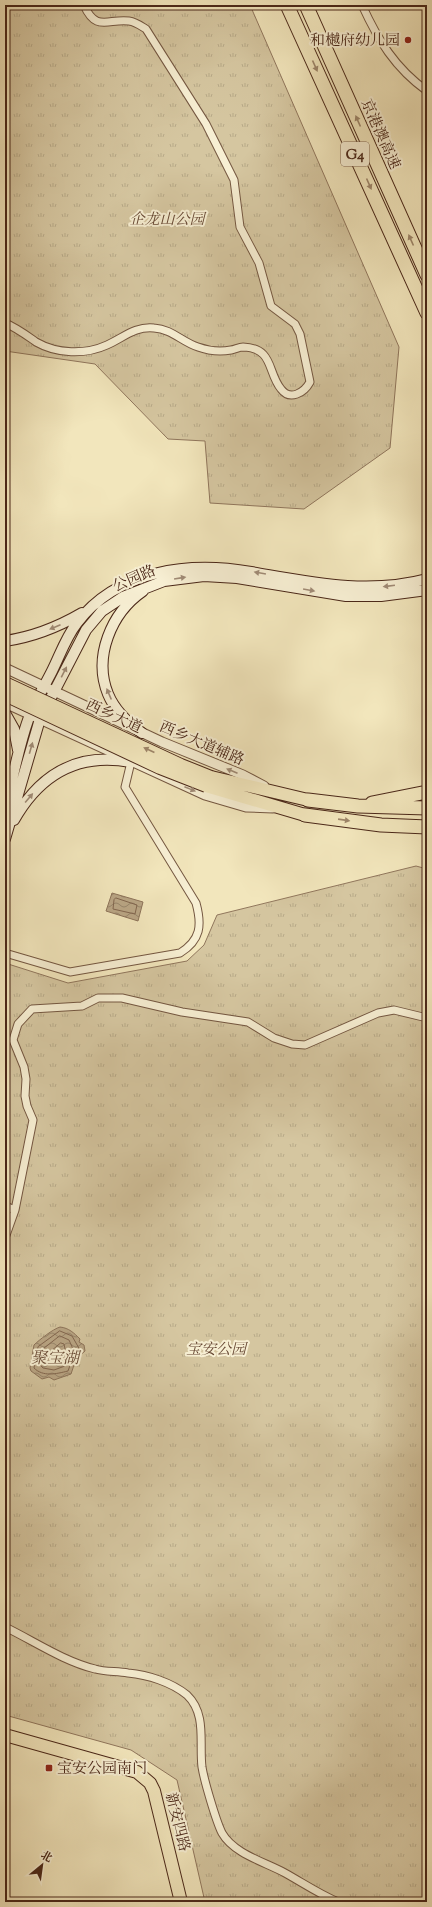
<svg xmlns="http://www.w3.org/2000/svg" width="432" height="1907" font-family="'Sorts Mill Goudy','Noto Serif SC',serif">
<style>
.park{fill:url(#park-tufts);stroke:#90765c}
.water{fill:url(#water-waves);stroke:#8d7359}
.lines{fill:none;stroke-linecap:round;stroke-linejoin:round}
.shore{stroke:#82664e;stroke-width:1}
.minor-casing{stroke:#745741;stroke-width:9}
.tertiary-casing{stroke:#745741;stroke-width:11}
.secondary-casing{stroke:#4a2718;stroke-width:12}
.primary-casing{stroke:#4a2718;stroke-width:14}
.motorway-casing{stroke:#4a2718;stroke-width:15}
.minor{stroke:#f7efd3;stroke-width:7}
.tertiary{stroke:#f7efd3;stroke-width:9}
.secondary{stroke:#f7efd3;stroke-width:10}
.primary{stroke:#f2e6bc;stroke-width:12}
.motorway{stroke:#f2e6bc;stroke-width:13}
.primary-bridge-casing{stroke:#4a2718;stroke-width:14;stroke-linecap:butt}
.primary-bridge{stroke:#f2e6bc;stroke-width:12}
.oneway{fill:#9e866a}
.oneway2{fill:#a08b76}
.poi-dot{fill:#8f2418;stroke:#f7efd3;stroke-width:1.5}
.labels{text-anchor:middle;stroke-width:4;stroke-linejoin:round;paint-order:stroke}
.shield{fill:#f7efd3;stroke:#7e6350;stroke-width:1}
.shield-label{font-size:14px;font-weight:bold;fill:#4a2718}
.poi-label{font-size:15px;fill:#4a2718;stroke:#f7efd3;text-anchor:end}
.street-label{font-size:15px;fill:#4a2718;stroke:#f7efd3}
.park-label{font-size:15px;font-style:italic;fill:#664733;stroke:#f7efd3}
.water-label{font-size:16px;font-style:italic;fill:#6b4d38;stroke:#f7efd3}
</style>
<defs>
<pattern id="park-tufts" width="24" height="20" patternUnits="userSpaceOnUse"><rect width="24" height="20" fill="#d5c6a0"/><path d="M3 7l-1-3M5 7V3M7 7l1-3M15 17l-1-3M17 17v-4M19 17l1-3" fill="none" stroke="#b8aa89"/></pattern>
<pattern id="water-waves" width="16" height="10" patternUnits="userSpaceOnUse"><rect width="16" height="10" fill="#b9a584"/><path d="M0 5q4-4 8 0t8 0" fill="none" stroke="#98866b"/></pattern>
</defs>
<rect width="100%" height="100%" fill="#f2e6bc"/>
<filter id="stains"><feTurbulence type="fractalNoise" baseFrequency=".005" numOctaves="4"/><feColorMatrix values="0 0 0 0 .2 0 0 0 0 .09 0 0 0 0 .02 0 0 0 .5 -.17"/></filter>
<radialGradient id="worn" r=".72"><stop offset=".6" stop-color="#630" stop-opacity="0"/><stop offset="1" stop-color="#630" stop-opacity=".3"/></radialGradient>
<path class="park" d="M 5,5 L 250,5 L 399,347 L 390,448 L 304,509 L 210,503 L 205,441 L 168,439 L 95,364 L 5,351 Z
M 416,866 L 427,869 L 427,1902 L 205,1902 L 177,1780 L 131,1750 L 5,1715 L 5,963 L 68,983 L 187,961 L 204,945 L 217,915 Z"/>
<path class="water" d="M 112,893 L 143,902 L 138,921 L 106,911 Z
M 60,1327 C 69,1328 74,1333 80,1339 L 79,1342 L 84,1345 L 85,1351 L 76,1359 L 71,1374 L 54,1380 L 49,1377 L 42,1379 L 31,1371 L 30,1368 L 34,1345 C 39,1340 53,1329 60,1327 Z"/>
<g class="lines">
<path class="shore" d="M 116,898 L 137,905 L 135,914 L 113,909 L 114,900 Z
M 60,1331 L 72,1336 L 80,1350 L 73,1357 L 68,1371 C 56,1374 43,1377 34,1368 L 38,1347 Z
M 60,1336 L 69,1340 L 73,1349 L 68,1356 L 65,1366 L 54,1370 L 43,1368 L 40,1365 L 42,1350 Z
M 61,1343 L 64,1344 L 65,1349 L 60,1361 L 54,1363 L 47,1362 L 48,1354 Z"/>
<g class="minor-casing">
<path id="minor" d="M 362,5 C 378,40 395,68 427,91
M 5,323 C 17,328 26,335 36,342 C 57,354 85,355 107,345 C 123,338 135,326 154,328 C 172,329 182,342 198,347 C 209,351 220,352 231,350 C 236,349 239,347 243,347 C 274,348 267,372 281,389 C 290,401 304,393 310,382 L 300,334 L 295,324 L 271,306 L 259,263 L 240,227 L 234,180 L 206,124 L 146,29 C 141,26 136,22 129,21 C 109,18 96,33 84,5
M 5,953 L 70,972 L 180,953 C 201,940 202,925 196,903 L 125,787 L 131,762
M 5,1206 L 15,1210
M 5,1238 L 15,1210 L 33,1120 L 27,1106 L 25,1096 L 26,1079 L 24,1067 L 13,1040 L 18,1024 L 32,1009 L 82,1006 L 98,998 L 122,998 L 182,1012 L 248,1022 L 274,1038 L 292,1044 L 305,1045 L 378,1013 L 394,1010 L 427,1018
M 5,1627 C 34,1641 63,1661 95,1669 C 105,1672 117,1671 128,1673 C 148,1675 171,1682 187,1695 C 207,1714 199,1743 202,1767 C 204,1780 216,1821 222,1833 C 234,1854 265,1862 285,1873 C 303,1883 319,1894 338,1902"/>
</g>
<g class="tertiary-casing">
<path id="tertiary" d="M 5,668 L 162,742 L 243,775 L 264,786
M 5,703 L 205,795 L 246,807 L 273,808"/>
</g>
<g class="secondary-casing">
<path id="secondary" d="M 5,641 C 33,637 58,627 82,613
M 5,713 L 14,729 L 18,750
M 142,733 C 128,723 115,711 108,694 C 93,657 111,613 143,591
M 5,808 C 13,779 18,748 28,720 C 34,703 44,687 52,671 C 60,655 66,637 77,623 C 117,570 189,561 251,572 C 310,582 367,595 427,579
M 14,820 C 40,774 78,752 131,762
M 5,839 L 40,719 L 86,630 L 102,611 L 123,597 L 164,581 L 204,576 L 237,578 L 346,596 L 381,596 L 427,590"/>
</g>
<g class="primary-casing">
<path id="primary" d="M 211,777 L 308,800
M 206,786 L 305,815
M 5,1735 L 137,1772 L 150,1783 L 154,1791 L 181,1902"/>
</g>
<g class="motorway-casing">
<path id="motorway" d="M 287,5 L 427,313
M 306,5 L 427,275
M 308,800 L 358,806 L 427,808
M 372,803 L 427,792
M 305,815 L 381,825 L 427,827"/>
</g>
<use href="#minor" class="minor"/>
<use href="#tertiary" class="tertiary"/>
<use href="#secondary" class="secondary"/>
<use href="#primary" class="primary"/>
<use href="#motorway" class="motorway"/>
<g class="primary-bridge-casing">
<path id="primary-bridge" d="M 5,683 L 181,765 L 211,777
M 5,695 L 160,768 L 206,786"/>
</g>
<use href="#primary-bridge" class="primary-bridge"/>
</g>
<defs><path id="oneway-solid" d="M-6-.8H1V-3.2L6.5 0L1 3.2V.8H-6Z"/></defs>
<g class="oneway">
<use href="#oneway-solid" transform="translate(315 66) rotate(66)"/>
<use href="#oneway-solid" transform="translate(358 121) rotate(-114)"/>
<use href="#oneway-solid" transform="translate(369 184) rotate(66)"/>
<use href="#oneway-solid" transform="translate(411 240) rotate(-114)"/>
<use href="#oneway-solid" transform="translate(149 750) rotate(-155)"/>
<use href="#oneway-solid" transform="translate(344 820) rotate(8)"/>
</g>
<g class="oneway2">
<use href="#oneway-solid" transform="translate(260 573) rotate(-170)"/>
<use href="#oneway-solid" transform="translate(180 578) rotate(-9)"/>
<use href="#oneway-solid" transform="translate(389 586) rotate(173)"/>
<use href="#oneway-solid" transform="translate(309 590) rotate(10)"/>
<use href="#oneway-solid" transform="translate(55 627) rotate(157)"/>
<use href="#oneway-solid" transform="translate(64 672) rotate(-63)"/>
<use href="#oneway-solid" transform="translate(109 694) rotate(-113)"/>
<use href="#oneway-solid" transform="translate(31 748) rotate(-74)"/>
<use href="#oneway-solid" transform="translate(232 771) rotate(-157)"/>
<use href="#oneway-solid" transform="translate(190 789) rotate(22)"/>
<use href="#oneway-solid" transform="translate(29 798) rotate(-50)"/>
</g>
<g class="poi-dot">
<circle cx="408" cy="40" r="4"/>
<rect x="45" y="1764" width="8" height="8" rx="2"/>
</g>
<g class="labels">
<rect class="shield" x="341" y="142" width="28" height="24" rx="3"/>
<g class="shield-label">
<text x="355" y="159">G4</text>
</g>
<g class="poi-label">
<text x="400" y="45">和樾府幼儿园</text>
<text x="57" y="1773" text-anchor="start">宝安公园南门</text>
</g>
<g class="street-label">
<text transform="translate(381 134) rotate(66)" y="5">京港澳高速</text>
<text transform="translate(134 578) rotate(-23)" y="5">公园路</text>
<text transform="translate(114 716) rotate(25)" y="5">西乡大道</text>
<text transform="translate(202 743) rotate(23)" y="5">西乡大道辅路</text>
<text transform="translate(178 1822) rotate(76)" y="5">新安四路</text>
</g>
<g class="park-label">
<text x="167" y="224">企龙山公园</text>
<text x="216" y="1354">宝安公园</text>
</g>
<g class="water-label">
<text x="55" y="1363">聚宝湖</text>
</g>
</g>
<rect width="432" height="1907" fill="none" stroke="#f2e6bc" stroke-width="20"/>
<rect x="6" y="6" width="420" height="1895" fill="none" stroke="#4a2718" stroke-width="2"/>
<rect x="10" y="10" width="412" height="1887" fill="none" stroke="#4a2718"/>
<g transform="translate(42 1865) rotate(29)" stroke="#f7efd3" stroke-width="3" paint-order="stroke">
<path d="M0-3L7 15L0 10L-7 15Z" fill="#4a2718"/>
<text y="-6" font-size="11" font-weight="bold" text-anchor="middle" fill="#4a2718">北</text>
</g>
<rect width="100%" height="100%" filter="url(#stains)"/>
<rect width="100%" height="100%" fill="url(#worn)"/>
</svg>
